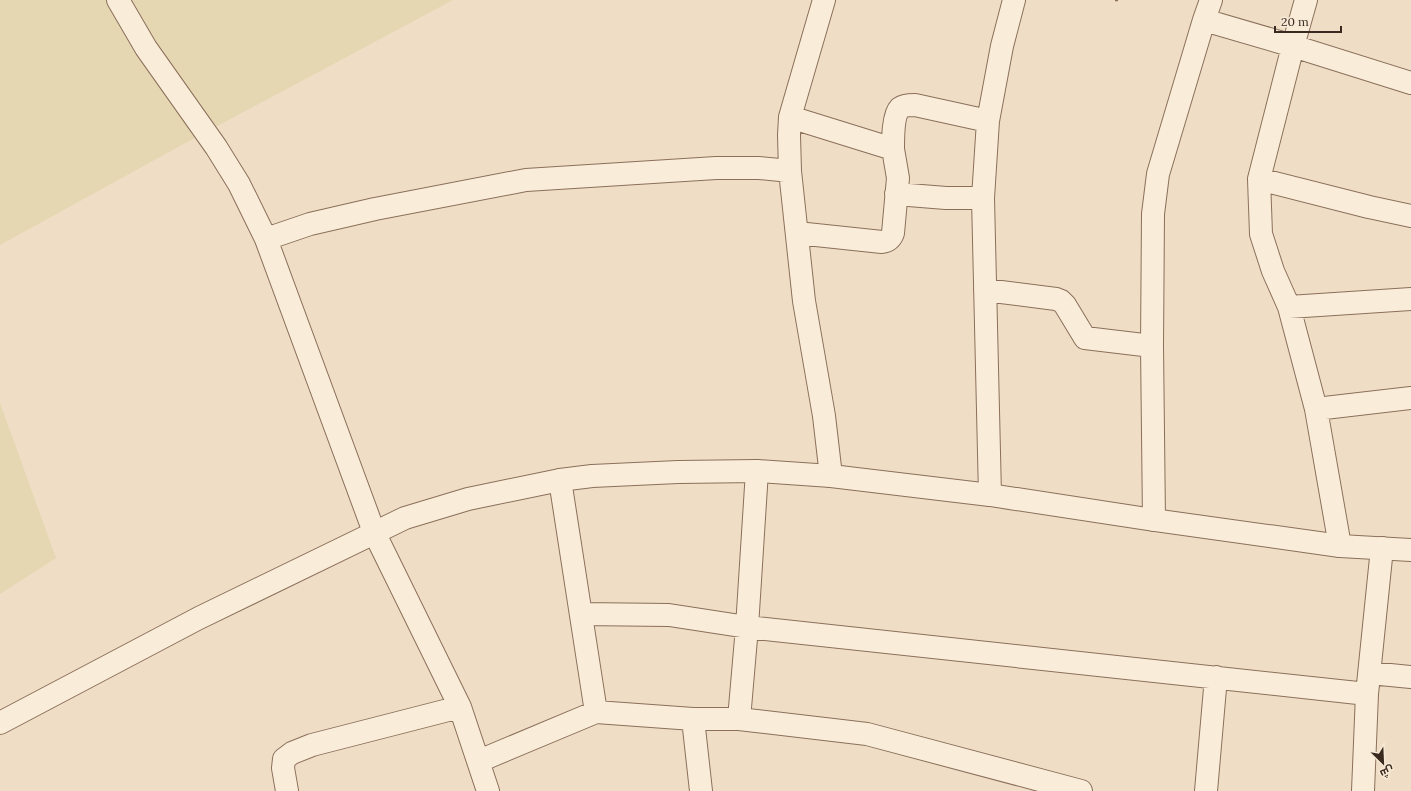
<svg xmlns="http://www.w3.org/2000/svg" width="1411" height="791" font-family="Lora,Cairo,serif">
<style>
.farmland{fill:#e5d7b2}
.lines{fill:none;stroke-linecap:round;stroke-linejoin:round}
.minor-casing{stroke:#8b6f5b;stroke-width:24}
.tertiary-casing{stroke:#8b6f5b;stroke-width:24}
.path{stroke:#8b6f5b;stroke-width:2.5;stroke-dasharray:3 2;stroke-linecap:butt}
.minor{stroke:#f9ecd9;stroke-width:22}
.tertiary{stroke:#f9ecd9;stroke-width:22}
</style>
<rect width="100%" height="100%" fill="#efdec5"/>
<path class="farmland" d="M 0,0 L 453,0 L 180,146 L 0,245 Z
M 0,403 L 56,558 L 0,594 Z"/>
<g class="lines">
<g class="minor-casing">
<path id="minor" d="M 118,0 L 146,48 L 216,147 L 239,184 L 266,239 L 374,532 L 460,707 L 488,791
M 824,0 L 790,117 L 789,135 L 790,171 L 804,301 L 824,416 L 831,476
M 1306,0 L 1293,46 L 1259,179 L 1261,234 L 1273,271 L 1289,307 L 1316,409 L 1340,546
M 1204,20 L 1293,46 L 1411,83
M 790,117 L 893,149 C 893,140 893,115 900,108 C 904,105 910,105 915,105 L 988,121
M 1259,179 L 1369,207 L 1411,216
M 896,194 L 946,198 L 983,198
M 797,233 L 882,242 C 888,241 891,239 893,233 L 898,178 L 893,149
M 266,239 L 310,224 L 375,209 L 526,180 L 716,168 L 759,168 L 790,171
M 985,290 L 1056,299 L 1061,301 L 1065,305 L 1085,338 L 1152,346
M 1289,307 L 1411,299
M 1316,409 L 1411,398
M 560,480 L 596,712
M 990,495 L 983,198 L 988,121 L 1002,46 L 1014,0
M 1154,520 L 1152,346 L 1153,214 L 1158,174 L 1204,20 L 1211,0
M 581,614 L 669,615 L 747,627 L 1367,694
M 1370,673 L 1411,677
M 693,719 L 701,791
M 739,719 L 747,627 L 757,471
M 479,761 L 596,712 L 693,719 L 739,719 L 867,734 L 1081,791
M 287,791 L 283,768 L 284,759 L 292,753 L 312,745 L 460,707
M 1206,791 L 1216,677
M 1363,791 L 1367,694 L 1382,548"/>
</g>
<g class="tertiary-casing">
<path id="tertiary" d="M 0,723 L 199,618 L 405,518 L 468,499 L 560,480 L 592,476 L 678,472 L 757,471 L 831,476 L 990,495 L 1154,520 L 1340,546 L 1411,550"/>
</g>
<path class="path" d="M 1115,0 L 1120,0"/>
<use href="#minor" class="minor"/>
<use href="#tertiary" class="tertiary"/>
</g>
<g transform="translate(1383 763) rotate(156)" stroke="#f6e9d5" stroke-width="3" paint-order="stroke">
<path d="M0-3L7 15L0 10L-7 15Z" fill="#3a291f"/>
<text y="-6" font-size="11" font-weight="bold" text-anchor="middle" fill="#3a291f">ش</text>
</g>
<path d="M1275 26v6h66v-6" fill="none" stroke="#3a291f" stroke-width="2"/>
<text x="1281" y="26" font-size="12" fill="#3a291f" stroke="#f6e9d5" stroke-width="3" paint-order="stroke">20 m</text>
</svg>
